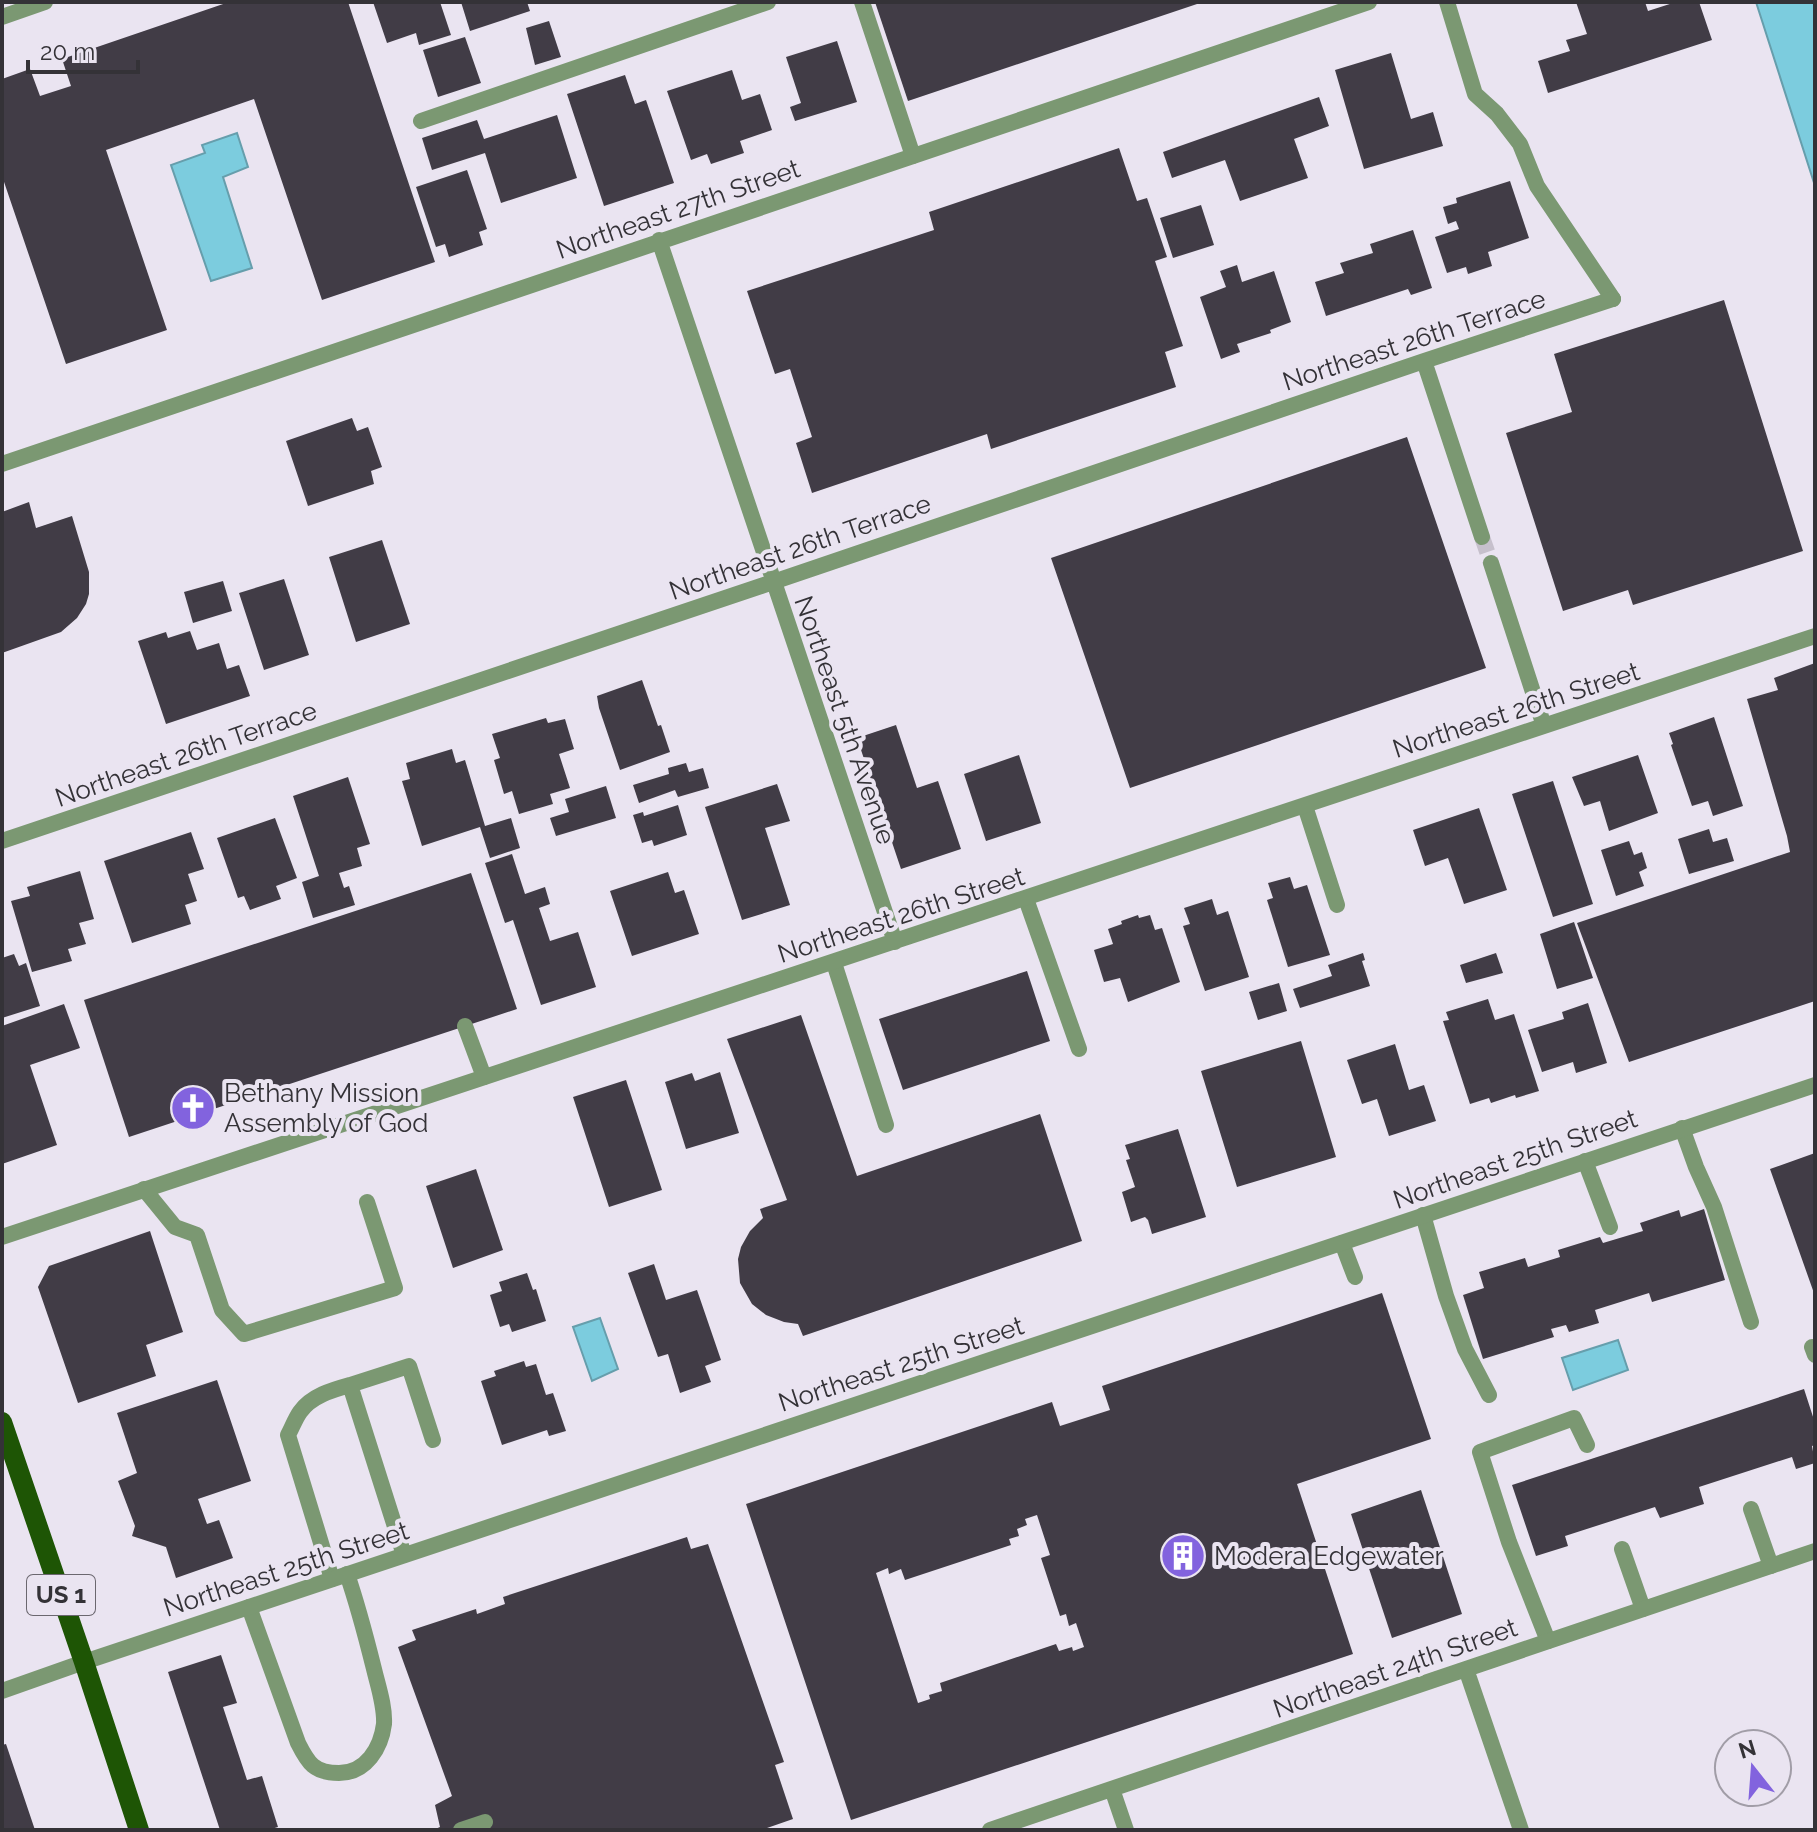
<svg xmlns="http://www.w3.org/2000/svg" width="1817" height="1832" font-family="Raleway,sans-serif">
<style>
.water{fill:#7cccde;stroke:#669eac;stroke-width:2}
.building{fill:#413c46;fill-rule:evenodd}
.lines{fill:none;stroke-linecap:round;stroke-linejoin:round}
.street-tunnel{stroke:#c6c0cc;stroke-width:16;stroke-dasharray:16 8;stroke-linecap:butt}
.lane{stroke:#7b9872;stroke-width:16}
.street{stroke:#7b9872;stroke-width:16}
.primary{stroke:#1e5505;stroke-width:20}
.labels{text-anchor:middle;stroke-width:8;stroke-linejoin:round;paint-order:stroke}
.shield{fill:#eae4f1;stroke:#6b676f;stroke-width:2}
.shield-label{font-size:24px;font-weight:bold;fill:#343237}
.street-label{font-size:26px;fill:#343237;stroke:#eae4f1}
.poi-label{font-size:26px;fill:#343237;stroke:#eae4f1;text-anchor:start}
</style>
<rect width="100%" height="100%" fill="#eae4f1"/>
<path class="water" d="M 1756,2 L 1815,2 L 1815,186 Z
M 237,133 L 248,167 L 223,177 L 252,268 L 211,281 L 171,165 L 205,153 L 202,145 Z
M 600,1318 L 618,1369 L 592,1381 L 573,1327 Z
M 1618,1340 L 1628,1370 L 1573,1390 L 1562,1358 Z"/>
<path class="building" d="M 229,2 L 348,2 L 435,262 L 322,300 L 254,99 L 106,150 L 167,330 L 66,364 L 2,176 L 2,79 L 30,69 L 40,96 L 71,86 L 62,59 Z
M 373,2 L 440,2 L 451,35 L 419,45 L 416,33 L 387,43 Z
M 461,2 L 527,2 L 530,11 L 470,31 Z
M 875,2 L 1200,2 L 1200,3 L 908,101 Z
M 1576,2 L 1645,2 L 1648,11 L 1676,2 L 1699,2 L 1712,40 L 1548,93 L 1538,61 L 1570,51 L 1566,40 L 1587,34 Z
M 549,21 L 561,57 L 535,65 L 526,28 Z
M 465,37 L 481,83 L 438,97 L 423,50 Z
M 837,41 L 857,102 L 795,121 L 790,107 L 801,103 L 786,57 Z
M 1391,53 L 1411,119 L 1433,112 L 1443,146 L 1364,169 L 1335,70 Z
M 732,70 L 742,100 L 760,94 L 772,130 L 740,141 L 744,153 L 711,164 L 707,154 L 691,160 L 667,91 Z
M 625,75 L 635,104 L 646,100 L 674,183 L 604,206 L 567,94 Z
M 1319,97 L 1329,126 L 1294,139 L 1308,178 L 1240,201 L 1225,160 L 1172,178 L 1163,152 Z
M 557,115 L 577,178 L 501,203 L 485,153 L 432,170 L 422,138 L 477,120 L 484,139 Z
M 1119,148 L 1137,201 L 1147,198 L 1167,257 L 1155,261 L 1183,346 L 1165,352 L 1176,387 L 991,449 L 987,434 L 812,493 L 796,443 L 812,437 L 790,369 L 775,374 L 747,291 L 934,230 L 929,212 Z
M 467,170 L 487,229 L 479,232 L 483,245 L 449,257 L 445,244 L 436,247 L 416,187 Z
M 1510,181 L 1529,238 L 1488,252 L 1492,266 L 1468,274 L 1466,267 L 1447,273 L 1435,237 L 1459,229 L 1456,221 L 1448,224 L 1443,207 L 1457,203 L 1456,198 Z
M 1201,205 L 1214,245 L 1173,258 L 1160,218 Z
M 1413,230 L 1432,288 L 1411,295 L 1408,289 L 1326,316 L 1315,282 L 1344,273 L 1340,263 L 1373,253 L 1370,244 Z
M 1237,265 L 1242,282 L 1274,271 L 1291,322 L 1270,330 L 1271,333 L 1237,344 L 1240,352 L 1221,359 L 1200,297 L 1226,287 L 1220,271 Z
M 1724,300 L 1803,551 L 1633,605 L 1628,590 L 1563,611 L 1506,433 L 1572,412 L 1554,354 Z
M 352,418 L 357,431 L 368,427 L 382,467 L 371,471 L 374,484 L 308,506 L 286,441 Z
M 1407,437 L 1486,668 L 1130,788 L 1051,558 Z
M 29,502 L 36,528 L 72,516 L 89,572 L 89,594 L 86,604 L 77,618 L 61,632 L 2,653 L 2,512 Z
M 382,540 L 410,624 L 356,642 L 329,557 Z
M 284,579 L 309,655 L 264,670 L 239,593 Z
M 223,581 L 232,611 L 193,623 L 184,592 Z
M 190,631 L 197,650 L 219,643 L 227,669 L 239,665 L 250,696 L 166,724 L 138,641 L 166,632 L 168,638 Z
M 1815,663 L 1815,1001 L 1629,1062 L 1577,923 L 1790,852 L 1787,836 L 1747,699 L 1778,690 L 1774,678 Z
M 642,680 L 658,726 L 661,725 L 670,752 L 620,770 L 599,708 L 597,696 Z
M 1714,717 L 1743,806 L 1713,816 L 1708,801 L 1692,806 L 1671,745 L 1673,744 L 1669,733 Z
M 546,718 L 548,723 L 565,719 L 574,749 L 559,754 L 570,788 L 550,794 L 553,804 L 519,814 L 512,791 L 504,794 L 494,760 L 500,758 L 492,734 Z
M 896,725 L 917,788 L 938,781 L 961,849 L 901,869 L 857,738 Z
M 452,749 L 456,763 L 465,760 L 485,826 L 511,818 L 520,848 L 490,858 L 480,827 L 422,846 L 402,781 L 410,779 L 406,763 Z
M 1019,755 L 1041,823 L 986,841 L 964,774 Z
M 1638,755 L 1658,813 L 1609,831 L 1600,801 L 1584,806 L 1572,777 Z
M 686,763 L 689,772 L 703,768 L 709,788 L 678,797 L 675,790 L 639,803 L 633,785 L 669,774 L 668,768 Z
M 348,777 L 370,844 L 357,848 L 362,866 L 339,873 L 344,888 L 349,886 L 355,905 L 313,918 L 302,882 L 319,876 L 293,796 Z
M 1553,781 L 1593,904 L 1553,917 L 1512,794 Z
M 777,784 L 790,821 L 765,828 L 790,905 L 742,920 L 705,807 Z
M 606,786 L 616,818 L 556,836 L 550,818 L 569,812 L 565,799 Z
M 678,805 L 687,835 L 654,846 L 652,840 L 642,843 L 633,815 L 643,812 L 644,816 Z
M 1479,808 L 1507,890 L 1464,904 L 1448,858 L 1425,866 L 1413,830 Z
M 275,818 L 297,878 L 276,886 L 281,899 L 250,910 L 244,896 L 238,898 L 217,838 Z
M 1709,829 L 1713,842 L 1727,838 L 1734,861 L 1689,874 L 1678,839 Z
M 191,832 L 204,869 L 188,874 L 197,901 L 185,905 L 191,924 L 132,943 L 104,861 Z
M 1629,841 L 1634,855 L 1642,852 L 1647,868 L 1639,872 L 1644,886 L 1616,896 L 1601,850 Z
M 512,854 L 525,894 L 545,887 L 550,904 L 539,908 L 550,941 L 578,932 L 596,987 L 541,1005 L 513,920 L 505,923 L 485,863 Z
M 80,871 L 94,919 L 79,923 L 86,944 L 68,949 L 72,961 L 32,972 L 11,901 L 30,896 L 27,887 Z
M 668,872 L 675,893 L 684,890 L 699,934 L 632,956 L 610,891 Z
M 471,873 L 517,1009 L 129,1137 L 84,1000 Z
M 1290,877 L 1294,889 L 1307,885 L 1330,955 L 1288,967 L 1267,900 L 1273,898 L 1268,883 Z
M 1212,899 L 1217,915 L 1228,911 L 1249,977 L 1205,991 L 1183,926 L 1190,924 L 1184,908 Z
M 1138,915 L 1139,918 L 1150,915 L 1155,930 L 1162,928 L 1180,982 L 1128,1002 L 1120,978 L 1104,982 L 1094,950 L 1113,944 L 1108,929 L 1122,924 L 1121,921 Z
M 1574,922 L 1593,978 L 1557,989 L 1540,934 Z
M 1363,953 L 1365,960 L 1362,961 L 1370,986 L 1300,1008 L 1293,989 L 1332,976 L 1328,965 Z
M 1496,953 L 1503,973 L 1466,983 L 1460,965 Z
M 14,954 L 19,966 L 26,963 L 40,1006 L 2,1018 L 2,958 Z
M 1027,971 L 1050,1041 L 903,1090 L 879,1019 Z
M 1279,983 L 1287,1011 L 1258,1020 L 1249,992 Z
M 1488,999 L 1495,1020 L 1514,1014 L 1539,1091 L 1516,1098 L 1515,1095 L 1491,1103 L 1489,1098 L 1470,1104 L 1443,1021 L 1449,1020 L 1446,1012 Z
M 1588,1003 L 1607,1063 L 1576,1073 L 1573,1062 L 1542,1072 L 1528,1030 L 1564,1019 L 1562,1012 Z
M 64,1004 L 80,1048 L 30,1065 L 57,1145 L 2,1164 L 2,1026 Z
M 801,1015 L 857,1176 L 1040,1114 L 1082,1241 L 803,1336 L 798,1324 L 784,1322 L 766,1315 L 752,1304 L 740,1283 L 738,1259 L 741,1247 L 750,1231 L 763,1218 L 760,1209 L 787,1200 L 727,1039 Z
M 1301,1041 L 1336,1157 L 1237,1187 L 1201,1071 Z
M 1395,1044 L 1409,1090 L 1424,1085 L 1436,1121 L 1389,1136 L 1377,1099 L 1362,1104 L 1347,1060 Z
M 720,1072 L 739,1133 L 686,1149 L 665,1082 L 692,1073 L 695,1081 Z
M 626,1080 L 662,1190 L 609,1207 L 573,1097 Z
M 1178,1129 L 1206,1217 L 1152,1234 L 1148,1220 L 1145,1217 L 1131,1222 L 1122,1192 L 1135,1187 L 1126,1160 L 1130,1159 L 1125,1145 Z
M 1815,1153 L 1815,1296 L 1770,1169 Z
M 476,1169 L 503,1250 L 453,1268 L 426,1186 Z
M 1704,1209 L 1725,1280 L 1652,1302 L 1649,1293 L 1595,1310 L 1599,1323 L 1569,1332 L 1566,1325 L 1551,1329 L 1554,1337 L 1483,1359 L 1463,1295 L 1484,1288 L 1479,1272 L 1525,1258 L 1528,1267 L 1560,1257 L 1558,1250 L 1600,1237 L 1603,1243 L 1643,1231 L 1640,1223 L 1679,1210 L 1681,1217 Z
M 150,1231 L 183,1332 L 146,1345 L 156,1376 L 78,1403 L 38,1287 L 49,1266 Z
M 654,1264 L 666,1300 L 697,1290 L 721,1360 L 705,1366 L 711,1382 L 680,1393 L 668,1354 L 658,1357 L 628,1273 Z
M 527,1273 L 533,1290 L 536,1289 L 546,1321 L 512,1332 L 509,1324 L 500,1327 L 490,1295 L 502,1291 L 499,1282 Z
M 1382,1293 L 1431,1439 L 1297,1484 L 1353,1654 L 851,1820 L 746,1504 L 1052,1402 L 1060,1426 L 1110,1410 L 1102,1386 ZM 1037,1515 L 1050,1555 L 1041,1558 L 1060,1616 L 1066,1614 L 1069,1626 L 1076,1623 L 1084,1647 L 1073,1651 L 1072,1647 L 1059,1651 L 1056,1644 L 940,1683 L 942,1691 L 929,1695 L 930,1699 L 918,1703 L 876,1573 L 888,1568 L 889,1574 L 901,1569 L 905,1580 L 1011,1545 L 1009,1539 L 1019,1536 L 1017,1529 L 1027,1525 L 1025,1519 Z
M 524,1361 L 526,1367 L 536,1364 L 546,1395 L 553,1393 L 566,1431 L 549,1436 L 547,1430 L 502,1445 L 481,1381 L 496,1376 L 494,1371 Z
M 217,1380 L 251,1481 L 198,1499 L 207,1524 L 219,1520 L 233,1558 L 176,1578 L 166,1547 L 132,1536 L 135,1526 L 118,1481 L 137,1473 L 117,1413 Z
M 1804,1389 L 1815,1423 L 1815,1445 L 1812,1446 L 1815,1463 L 1796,1469 L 1792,1457 L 1699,1487 L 1704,1504 L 1660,1518 L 1655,1507 L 1565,1536 L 1568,1546 L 1536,1556 L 1512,1485 Z
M 1421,1490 L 1462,1614 L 1392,1638 L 1351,1514 Z
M 687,1537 L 691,1549 L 708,1544 L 784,1762 L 775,1765 L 793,1819 L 761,1830 L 433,1830 L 440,1827 L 435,1805 L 452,1796 L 398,1647 L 416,1640 L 412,1630 L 476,1609 L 477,1614 L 505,1604 L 503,1597 Z
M 221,1655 L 237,1703 L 223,1707 L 247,1780 L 262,1776 L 278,1827 L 268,1830 L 220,1830 L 168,1672 Z
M 6,1744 L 35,1830 L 2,1830 L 2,1745 Z"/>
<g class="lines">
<path class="street-tunnel" d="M 1482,537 L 1491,563"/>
<path class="lane" d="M 862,2 L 913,156
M 1447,2 L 1475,94 L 1497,114 L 1520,144 L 1537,186 L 1613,299
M 421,121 L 768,2
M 1305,806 L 1337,905
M 1026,899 L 1079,1049
M 834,963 L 886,1125
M 465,1026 L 484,1077
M 1682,1128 L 1696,1167 L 1714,1207 L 1751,1322
M 1585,1161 L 1610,1227
M 144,1189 L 175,1227 L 197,1235 L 222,1310 L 244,1334 L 395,1288 L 367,1202
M 1423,1215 L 1446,1296 L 1465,1349 L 1489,1395
M 1342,1243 L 1355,1277
M 1812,1347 L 1815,1355
M 350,1385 L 409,1366 L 433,1440
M 1751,1509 L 1771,1566
M 1622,1549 L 1643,1609
M 332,1579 L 288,1435 C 292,1428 295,1419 300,1412 C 311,1396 332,1390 350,1385 L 404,1555
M 249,1607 L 298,1743 C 308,1763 314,1773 339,1773 C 366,1773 381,1748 384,1724 C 385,1706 378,1686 374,1669 C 366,1637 358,1606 347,1574
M 1548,1641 L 1509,1542 L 1480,1452 L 1574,1418 L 1587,1445
M 461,1830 L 485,1822"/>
<path class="street" d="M 2,17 L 45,2
M 659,240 L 895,942
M 1424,361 L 1482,537
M 2,464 L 1369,2
M 1491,563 L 1544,726
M 2,841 L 773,582 L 1424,361 L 1613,299
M 2,1237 L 1815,636
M 1466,1669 L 1521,1830
M 2,1691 L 84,1662 L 1815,1085
M 1112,1789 L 1126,1830
M 990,1830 L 1815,1551"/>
<path class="primary" d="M 2,1422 L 84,1662 L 139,1830"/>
</g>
<defs>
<g id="church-disc" transform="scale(2.3)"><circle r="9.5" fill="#8263de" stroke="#eae4f1"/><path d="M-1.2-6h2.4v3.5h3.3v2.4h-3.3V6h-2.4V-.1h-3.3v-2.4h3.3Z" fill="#fff"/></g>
<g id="building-disc" transform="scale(2.3)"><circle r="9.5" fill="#8263de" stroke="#eae4f1"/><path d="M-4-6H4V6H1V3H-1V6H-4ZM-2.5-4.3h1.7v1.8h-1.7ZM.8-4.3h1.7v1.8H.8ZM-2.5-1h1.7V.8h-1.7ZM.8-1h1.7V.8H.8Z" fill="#fff"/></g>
</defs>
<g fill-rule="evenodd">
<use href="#church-disc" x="193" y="1108"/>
<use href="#building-disc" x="1183" y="1556"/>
</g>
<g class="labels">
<rect class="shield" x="27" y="1575" width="68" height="40" rx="6"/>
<g class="shield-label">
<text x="61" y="1603">US 1</text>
</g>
<g class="street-label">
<text transform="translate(678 209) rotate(-19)" y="9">Northeast 27th Street</text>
<text transform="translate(1414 340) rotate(-18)" y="9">Northeast 26th Terrace</text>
<text transform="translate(800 547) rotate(-19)" y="9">Northeast 26th Terrace</text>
<text transform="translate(1516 710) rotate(-18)" y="9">Northeast 26th Street</text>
<text transform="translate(845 720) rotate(71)" y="9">Northeast 5th Avenue</text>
<text transform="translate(186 754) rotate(-19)" y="9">Northeast 26th Terrace</text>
<text transform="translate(901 915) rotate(-18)" y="9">Northeast 26th Street</text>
<text transform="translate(1515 1159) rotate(-19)" y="9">Northeast 25th Street</text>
<text transform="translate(901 1364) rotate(-18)" y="9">Northeast 25th Street</text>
<text transform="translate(286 1569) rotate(-18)" y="9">Northeast 25th Street</text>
<text transform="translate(1395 1668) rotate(-19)" y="9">Northeast 24th Street</text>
</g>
<g class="poi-label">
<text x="224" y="1102">Bethany Mission<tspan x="224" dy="30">Assembly of God</tspan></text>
<text x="1214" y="1565">Modera Edgewater</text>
</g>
</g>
<rect width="1817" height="1832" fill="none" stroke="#343237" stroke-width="8"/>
<g transform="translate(1753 1768) rotate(343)"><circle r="38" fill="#eae4f1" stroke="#a19da7" stroke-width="2"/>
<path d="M0-6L14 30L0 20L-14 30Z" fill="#8263de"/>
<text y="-12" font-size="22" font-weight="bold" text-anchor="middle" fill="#343237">N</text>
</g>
<path d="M28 60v12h110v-12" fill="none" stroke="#343237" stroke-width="4"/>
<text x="40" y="60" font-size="24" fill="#343237" stroke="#eae4f1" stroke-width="6" paint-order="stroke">20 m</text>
</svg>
